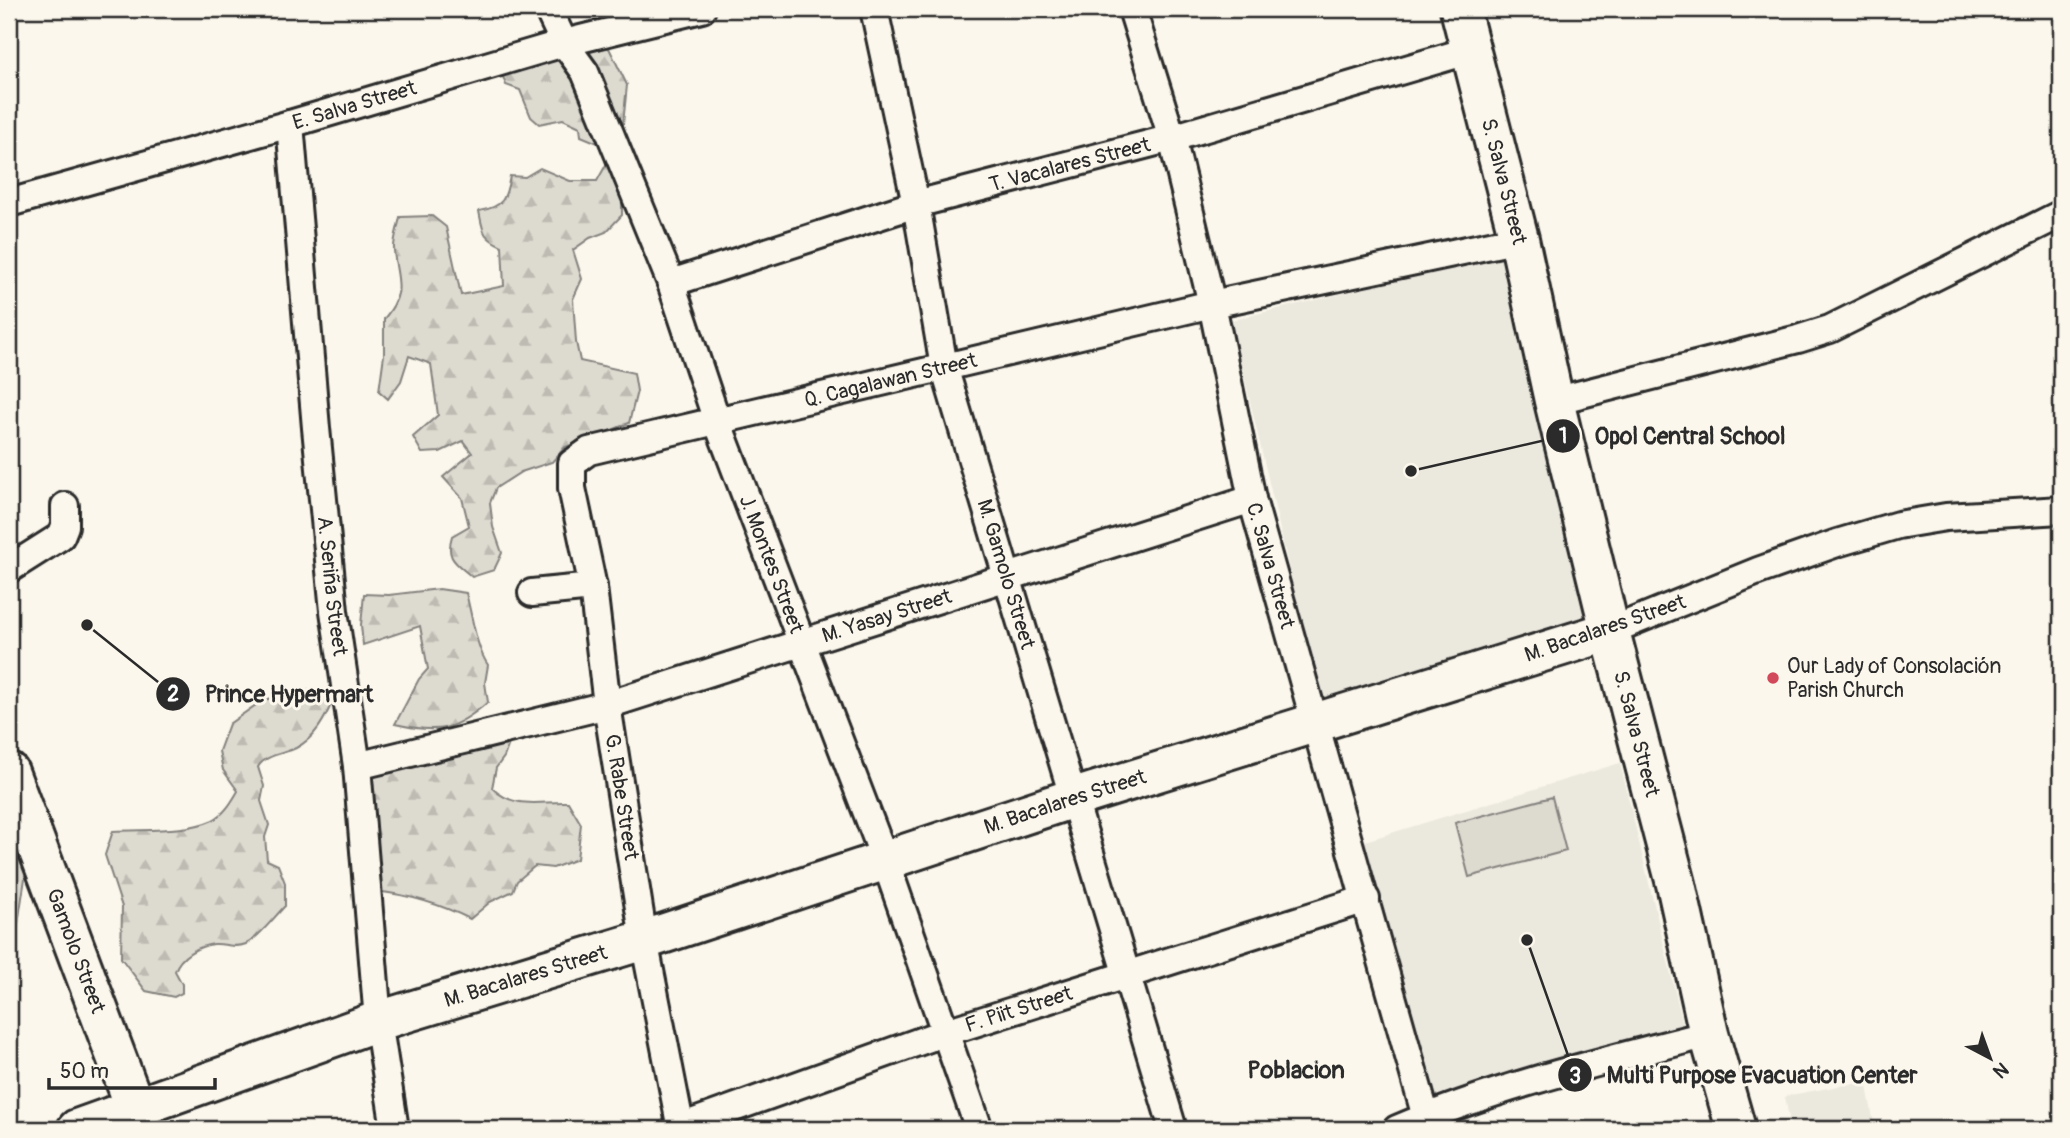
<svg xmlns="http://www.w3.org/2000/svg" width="2070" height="1138" font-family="Pangolin,sans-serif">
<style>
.built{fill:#ebe8de}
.green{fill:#dddad0;stroke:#84827e;stroke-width:2}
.forest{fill:url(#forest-firs);stroke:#84827e;stroke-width:2}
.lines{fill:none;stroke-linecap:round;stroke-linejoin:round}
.street-casing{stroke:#2b2b2b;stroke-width:32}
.secondary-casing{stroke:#2b2b2b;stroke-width:44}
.street{stroke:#fbf7ec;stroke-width:26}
.secondary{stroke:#fbf7ec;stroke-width:38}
.poi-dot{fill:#d1495b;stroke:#fbf7ec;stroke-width:2.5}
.labels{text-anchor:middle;stroke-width:6;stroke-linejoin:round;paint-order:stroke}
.street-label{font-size:21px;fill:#2b2b2b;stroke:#fbf7ec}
.poi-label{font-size:21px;fill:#2b2b2b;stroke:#fbf7ec;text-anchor:start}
.quarter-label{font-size:24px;font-weight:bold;fill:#2b2b2b;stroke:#fbf7ec}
.leader{fill:none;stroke:#2b2b2b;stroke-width:2.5}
.callout-dot{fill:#2b2b2b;stroke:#fbf7ec;stroke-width:2.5}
.mark-label{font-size:21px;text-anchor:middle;font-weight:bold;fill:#fff}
.callout-label{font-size:23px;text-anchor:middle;font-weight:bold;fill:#2b2b2b;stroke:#fbf7ec;stroke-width:6;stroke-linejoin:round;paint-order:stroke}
</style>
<defs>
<pattern id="forest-firs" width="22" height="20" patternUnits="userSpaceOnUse" patternTransform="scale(1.75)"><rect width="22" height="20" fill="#dddad0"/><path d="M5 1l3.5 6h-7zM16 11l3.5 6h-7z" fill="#bebbb3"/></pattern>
</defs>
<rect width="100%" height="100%" fill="#fbf7ec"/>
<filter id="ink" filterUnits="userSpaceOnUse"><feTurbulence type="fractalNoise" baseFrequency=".0143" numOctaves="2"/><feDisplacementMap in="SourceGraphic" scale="14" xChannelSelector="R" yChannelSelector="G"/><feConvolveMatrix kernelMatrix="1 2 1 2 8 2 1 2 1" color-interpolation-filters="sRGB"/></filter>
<g filter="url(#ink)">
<path class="built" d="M 1501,256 L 1594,621 L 1323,713 L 1231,320 Z
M 1620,763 L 1683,1024 L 1433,1096 L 1362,842 Z
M 1866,1081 L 1875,1129 L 1791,1129 L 1785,1096 Z"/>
<path class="green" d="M 1552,797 L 1566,851 L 1469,877 L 1455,823 Z"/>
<path class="forest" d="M 594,43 L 609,48 L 627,85 L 622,134 L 622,215 L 606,232 L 590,238 L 573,250 L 582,279 L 573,299 L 576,342 L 580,361 L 634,373 L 637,391 L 629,423 L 593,438 L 565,447 L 552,462 L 521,472 L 496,488 L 490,503 L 493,527 L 502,553 L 494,570 L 472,577 C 456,563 445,559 452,536 L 469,526 L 462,498 L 443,477 L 472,453 L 463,441 L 440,452 L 422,453 L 413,437 L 438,415 L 431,364 L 409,356 L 401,381 L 388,399 L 379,391 L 384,355 L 384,319 C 407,291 397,282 394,251 C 393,240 398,228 400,217 L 432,216 L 446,227 L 461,295 L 504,286 L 502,246 C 482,237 483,231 479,211 C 504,207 506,198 510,176 L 525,177 L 540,168 L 570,181 L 597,181 L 606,165 L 608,154 L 598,143 L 581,136 L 580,127 L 563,119 L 539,124 L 531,117 L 520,90 L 506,85 L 502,74 Z
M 439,589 L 466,593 C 472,615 476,648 488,665 L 485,683 L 488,702 C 454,731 439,734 395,724 L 419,679 L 428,669 L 420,626 L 363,645 L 361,625 L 364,594 L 389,595 Z
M 311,690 L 333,700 C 325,719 315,738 296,748 C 283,754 265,755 258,767 L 264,786 L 261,801 L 269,825 L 265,837 L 267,860 L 278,865 L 285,883 L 285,906 C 276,915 257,940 246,944 C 234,949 225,943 214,944 C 198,946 180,956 175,971 L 182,984 L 182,993 L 174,997 L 146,991 L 121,958 L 122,907 L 105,855 L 113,831 C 145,829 184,833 213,820 C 225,814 232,801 238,791 L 223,770 L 219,751 L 229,724 L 263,700 Z
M 437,736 L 510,741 L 504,757 L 496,768 L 492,788 C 515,810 539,801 568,802 L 581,824 L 577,859 L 553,868 L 535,866 L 517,881 L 513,891 L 490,902 L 470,919 C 440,904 410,895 375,891 L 367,769 L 415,738 Z
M 9,840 L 26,872 L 12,962 L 9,1020 L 16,1062 L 9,1066 Z"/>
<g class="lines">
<g class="street-casing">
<g id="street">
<path id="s1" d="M 548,9 L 564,43 L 585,72 L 671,283 L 717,421 L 885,860 L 979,1129"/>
<path id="s2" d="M 874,9 L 916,204 L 944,367 L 1173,1129"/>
<path id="s3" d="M 1132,9 L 1172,138 L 1212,304 L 1252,499 L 1426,1117"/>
<path id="s4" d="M 290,124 L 316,428 L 334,611 L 357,766 L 378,1021 L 395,1129"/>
<path id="s5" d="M 9,203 L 290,124 L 564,43 L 702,9"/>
<path id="s6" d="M 671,283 L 916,204 L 1172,138 L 1471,50"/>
<path d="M 1554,401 L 1798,339 L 1830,329 L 2061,214"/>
<path d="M 9,569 L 61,536 L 65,526 L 65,506"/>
<path d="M 532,593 L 593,587"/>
<path d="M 1610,631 L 1758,571 L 1837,543 L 1898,525 L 1946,517 L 2061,510"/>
<path id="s7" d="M 357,766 L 607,705 L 1252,499"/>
<path id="s8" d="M 675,1129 L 946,1032 L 1366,899"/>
<path id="s9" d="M 681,1129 L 644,940 L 607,705 L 593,587 L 572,488 L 572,463 L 589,451 L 610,446 L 1212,304 L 1519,239"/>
<path d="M 1397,1129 C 1497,1086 1604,1061 1709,1034"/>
</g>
</g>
<g class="secondary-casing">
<g id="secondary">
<path id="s10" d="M 1460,9 L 1519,239 L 1554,401 L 1610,631 L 1676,884 L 1709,1034 L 1736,1129"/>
<path id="s11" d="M 9,772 L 135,1107"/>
<path id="s12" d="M 77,1129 L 378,1021 L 644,940 L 1074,798 L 1610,631"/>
</g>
</g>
<use href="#street" class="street"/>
<use href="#secondary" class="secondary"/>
</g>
</g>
<circle class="poi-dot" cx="1773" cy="678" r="7"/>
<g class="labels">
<g class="street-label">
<text dy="7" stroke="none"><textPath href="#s5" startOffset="359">E. Salva Street</textPath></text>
<text dy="7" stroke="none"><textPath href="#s6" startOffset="416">T. Vacalares Street</textPath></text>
<text dy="7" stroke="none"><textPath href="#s10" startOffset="178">S. Salva Street</textPath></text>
<text dy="7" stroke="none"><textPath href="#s9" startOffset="1006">Q. Cagalawan Street</textPath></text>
<text dy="7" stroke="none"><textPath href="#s3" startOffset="574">C. Salva Street</textPath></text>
<text dy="7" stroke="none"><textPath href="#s1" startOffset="600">J. Montes Street</textPath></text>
<text dy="7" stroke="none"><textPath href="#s2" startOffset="581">M. Gamolo Street</textPath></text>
<text dy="7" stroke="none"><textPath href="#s4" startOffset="464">A. Seriña Street</textPath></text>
<text dy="7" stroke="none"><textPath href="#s7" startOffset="551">M. Yasay Street</textPath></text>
<text transform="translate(1605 628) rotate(-19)" y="7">M. Bacalares Street</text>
<text dy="7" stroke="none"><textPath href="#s10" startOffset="746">S. Salva Street</textPath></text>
<text transform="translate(622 797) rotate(81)" y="7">G. Rabe Street</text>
<text dy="7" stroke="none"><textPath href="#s12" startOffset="1041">M. Bacalares Street</textPath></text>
<text dy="7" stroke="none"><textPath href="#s11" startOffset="191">Gamolo Street</textPath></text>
<text dy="7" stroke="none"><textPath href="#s12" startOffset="474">M. Bacalares Street</textPath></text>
<text dy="7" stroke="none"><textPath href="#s8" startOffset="364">F. Piit Street</textPath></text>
</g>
<g class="poi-label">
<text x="1787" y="673">Our Lady of Consolación<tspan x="1787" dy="24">Parish Church</tspan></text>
</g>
<g class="quarter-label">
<text x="1296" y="1078">Poblacion</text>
</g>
</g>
<path class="leader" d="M1411 471L1563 436M87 625L173 694M1527 940L1575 1075"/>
<g class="callout-dot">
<circle cx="1411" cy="471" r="7"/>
<circle cx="87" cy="625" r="7"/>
<circle cx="1527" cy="940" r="7"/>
<circle cx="1563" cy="436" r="18"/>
<circle cx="173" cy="694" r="18"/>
<circle cx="1575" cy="1075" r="18"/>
</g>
<g class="mark-label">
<text x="1563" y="443">1</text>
<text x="173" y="701">2</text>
<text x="1575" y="1083">3</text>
</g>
<g class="callout-label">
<text x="1690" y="444">Opol Central School</text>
<text x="289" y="702">Prince Hypermart</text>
<text x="1762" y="1083">Multi Purpose Evacuation Center</text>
</g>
<rect width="2070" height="1138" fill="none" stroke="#fbf7ec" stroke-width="35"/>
<rect x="18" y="18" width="2035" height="1103" fill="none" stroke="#2b2b2b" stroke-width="2.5" filter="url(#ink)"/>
<g transform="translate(1990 1058) rotate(139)" stroke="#fbf7ec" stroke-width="5" paint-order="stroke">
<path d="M0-5L12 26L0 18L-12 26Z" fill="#2b2b2b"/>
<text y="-10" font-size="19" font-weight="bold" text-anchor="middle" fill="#2b2b2b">N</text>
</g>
<path d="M49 1078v10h166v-10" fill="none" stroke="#2b2b2b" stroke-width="3.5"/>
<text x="60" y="1078" font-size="21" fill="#2b2b2b" stroke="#fbf7ec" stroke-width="5" paint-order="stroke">50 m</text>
</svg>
